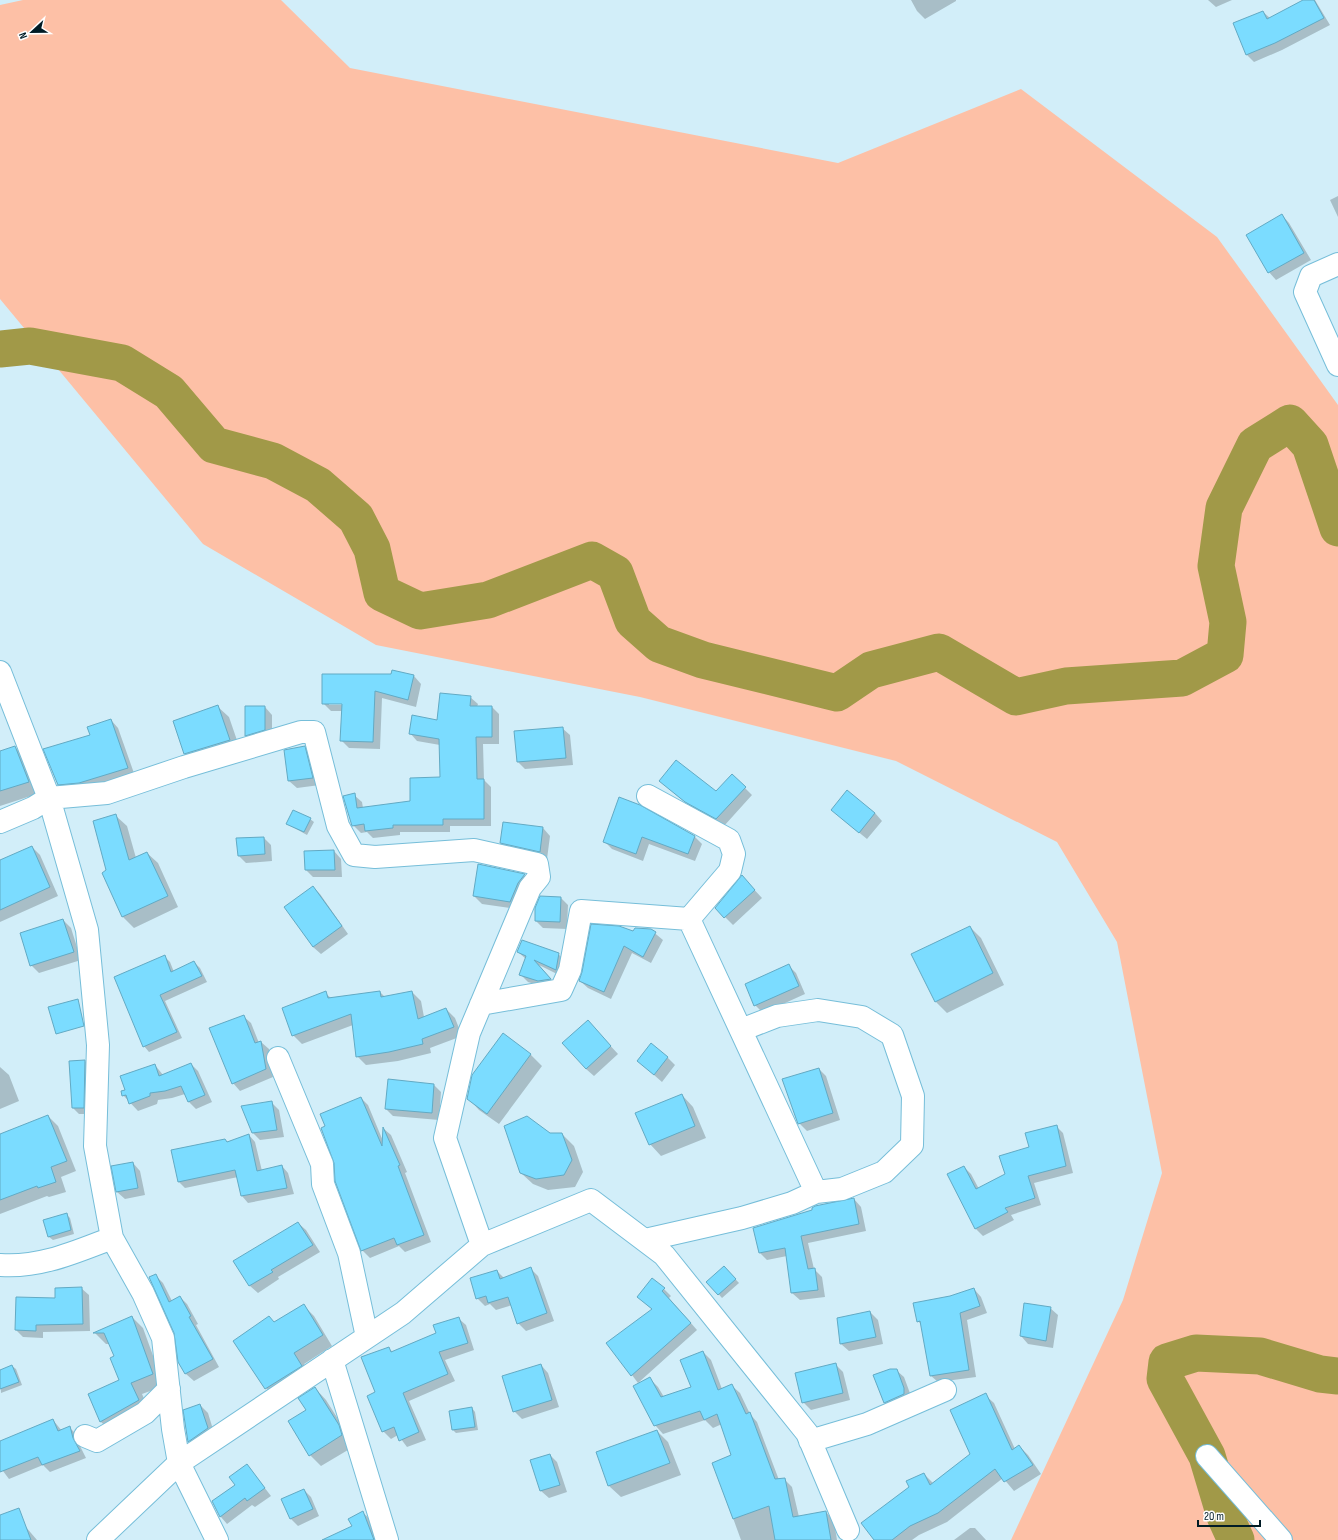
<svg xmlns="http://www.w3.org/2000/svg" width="1338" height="1540" font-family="'Sofia Sans Condensed',sans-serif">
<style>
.green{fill:#fdc0a6}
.shadow{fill:#0003;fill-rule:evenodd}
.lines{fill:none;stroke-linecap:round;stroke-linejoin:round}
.river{stroke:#a19948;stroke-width:37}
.building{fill:#7bdcff;stroke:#62aac4}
.minor-casing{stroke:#76bed9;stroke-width:24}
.minor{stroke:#fff;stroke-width:22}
</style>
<rect width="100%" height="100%" fill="#d2eef9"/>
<path class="green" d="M 23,0 L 281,0 L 350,68 L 838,163 L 1021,89 L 1217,237 L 1338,405 L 1338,1540 L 1011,1540 L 1123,1300 L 1162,1173 L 1117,942 L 1057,842 L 896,761 L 640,697 L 376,645 L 203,544 L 0,299 L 0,5 Z"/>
<path class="shadow" d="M 911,0 L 956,0 L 956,1 L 925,19 L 917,11 Z
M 1208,0 L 1232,0 L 1216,7 Z
M 1305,0 L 1315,0 L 1330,25 L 1282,50 L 1254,62 L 1246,54 L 1263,12 L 1270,18 Z
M 1338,196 L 1338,217 L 1330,200 Z
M 1282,215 L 1289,223 L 1311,260 L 1276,280 L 1269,272 Z
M 414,676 L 421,684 L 416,707 L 382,698 L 380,749 L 349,748 L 341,740 L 342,711 L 331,711 L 323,703 ZM 329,703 L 347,703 L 347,705 L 329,705 Z
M 470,697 L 478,704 L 477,707 L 492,707 L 499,714 L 499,744 L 483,744 L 484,780 L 491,787 L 491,826 L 450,826 L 450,832 L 400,832 L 400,835 L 373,838 L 367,832 L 361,833 L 353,825 L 354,795 L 362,802 L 363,808 L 411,802 L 441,778 L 440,745 L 417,741 L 410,733 L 438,722 Z
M 217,706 L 229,717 L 241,752 L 197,765 L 185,753 Z
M 265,707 L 272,715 L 272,737 L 253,743 L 246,735 Z
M 111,720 L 118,728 L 135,776 L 66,792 L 59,784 L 91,736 Z
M 562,728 L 570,735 L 573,765 L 525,769 L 518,762 Z
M 15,747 L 27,759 L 40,793 L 0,806 L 0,752 Z
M 304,747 L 312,754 L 320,785 L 297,788 L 289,781 Z
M 660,781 L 716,793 L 745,788 L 752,795 L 724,826 L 693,809 Z
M 620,799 L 694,836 L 702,844 L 695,861 L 649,844 L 643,861 L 612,849 L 604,841 Z
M 875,813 L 882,821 L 867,839 L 840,817 Z
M 116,816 L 127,826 L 136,858 L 147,853 L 158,863 L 178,907 L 134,928 L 123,917 L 103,873 L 107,871 Z
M 310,819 L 314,822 L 307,835 L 287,824 Z
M 543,828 L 550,836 L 547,859 L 509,850 L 501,843 Z
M 264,838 L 271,845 L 272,861 L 246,863 L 239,856 Z
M 32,847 L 40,855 L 58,896 L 0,922 L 0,861 Z
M 334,851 L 341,859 L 342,877 L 313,877 L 306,870 Z
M 479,866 L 524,875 L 532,882 L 518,909 L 482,904 L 474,896 Z
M 749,884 L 762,898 L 733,925 L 716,908 Z
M 313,887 L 320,894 L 348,934 L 321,954 L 313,947 L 285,907 Z
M 561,898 L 568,905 L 567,929 L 543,928 L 536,921 Z
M 63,920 L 71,928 L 81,960 L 39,973 L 31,965 Z
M 970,927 L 981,938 L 1004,985 L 947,1013 L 936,1002 Z
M 651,930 L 663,940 L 651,963 L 632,953 L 611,999 L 588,988 L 580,981 L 633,932 Z
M 518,952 L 558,954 L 566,961 L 563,977 L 539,965 L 557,986 L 547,988 L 528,982 L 520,974 L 526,959 Z
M 165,957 L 170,962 L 174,972 L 194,962 L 200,968 L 207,982 L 165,1001 L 182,1038 L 149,1052 L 144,1046 Z
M 789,966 L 796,973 L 805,994 L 763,1013 L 755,1005 Z
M 380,992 L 385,997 L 412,992 L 421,1001 L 424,1017 L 446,1009 L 455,1018 L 462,1036 L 430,1048 L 431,1053 L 398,1061 L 366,1065 L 357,1056 L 353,1025 L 302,1044 L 293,1035 L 325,993 L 331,998 Z
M 243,1016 L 251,1023 L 259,1043 L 261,1042 L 269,1049 L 273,1077 L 240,1091 L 233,1083 Z
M 595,1029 L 618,1054 L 594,1076 L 586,1069 Z
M 503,1034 L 531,1055 L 542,1066 L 499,1124 L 479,1110 L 468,1098 Z
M 667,1057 L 675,1065 L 662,1082 L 638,1061 Z
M 85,1061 L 91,1067 L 89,1114 L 79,1114 L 73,1108 Z
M 191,1064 L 198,1071 L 212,1102 L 196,1109 L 189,1102 L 185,1094 L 172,1098 L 158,1100 L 157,1104 L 138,1111 L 123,1095 L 126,1090 L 155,1065 L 163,1075 Z
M 0,1067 L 9,1075 L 19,1101 L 0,1109 Z
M 819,1069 L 826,1076 L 840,1120 L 807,1131 L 799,1123 Z
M 434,1085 L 441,1092 L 439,1120 L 393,1116 L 386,1109 Z
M 682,1095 L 693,1107 L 706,1138 L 661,1156 L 650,1144 Z
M 361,1098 L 368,1105 L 383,1141 L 384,1129 L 391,1135 L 407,1172 L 405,1173 L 431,1242 L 405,1252 L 399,1246 L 370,1258 L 362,1250 Z
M 271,1102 L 279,1110 L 284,1137 L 260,1140 L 253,1133 Z
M 48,1116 L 58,1126 L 76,1171 L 61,1177 L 66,1192 L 49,1197 L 47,1196 L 0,1214 L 0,1135 Z
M 1056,1126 L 1063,1133 L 1073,1173 L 1034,1183 L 1041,1205 L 1011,1215 L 1014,1220 L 983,1236 L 976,1229 L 948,1175 L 964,1167 L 971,1174 L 979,1189 L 1006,1175 L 1030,1148 Z
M 550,1134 L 562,1134 L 574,1146 L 583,1172 L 575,1187 L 548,1190 L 533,1184 L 521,1173 Z
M 249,1135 L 255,1142 L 262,1171 L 282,1166 L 288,1173 L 294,1194 L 248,1203 L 242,1196 L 238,1177 L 185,1188 L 178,1181 L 225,1140 L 228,1142 Z
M 133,1163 L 140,1171 L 145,1195 L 125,1199 L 117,1192 Z
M 854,1199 L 861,1207 L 866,1231 L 808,1243 L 814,1269 L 822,1277 L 825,1297 L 800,1300 L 792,1293 L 787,1256 L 767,1260 L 760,1253 Z
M 66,1214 L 70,1218 L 74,1234 L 53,1240 L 49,1237 L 45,1220 Z
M 298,1223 L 306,1230 L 320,1252 L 278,1277 L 279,1279 L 258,1293 L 250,1286 L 235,1262 Z
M 724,1267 L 739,1283 L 722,1298 L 708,1282 Z
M 530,1268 L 538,1276 L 554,1321 L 526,1331 L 518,1323 L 512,1305 L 496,1310 L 490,1304 L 485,1306 L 477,1298 L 497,1271 L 504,1278 Z
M 155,1275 L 163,1283 L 172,1301 L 180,1297 L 187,1304 L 198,1324 L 196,1325 L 219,1367 L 194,1381 L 186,1374 L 179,1361 L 175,1333 Z
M 81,1288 L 89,1295 L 90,1331 L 43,1332 L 43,1338 L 23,1337 L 16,1330 L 56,1300 Z
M 664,1289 L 671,1296 L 669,1298 L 697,1330 L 638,1383 L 608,1343 L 653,1310 L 638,1297 Z
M 974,1289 L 981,1297 L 987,1313 L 967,1320 L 976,1377 L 938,1382 L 930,1375 L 922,1325 L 918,1321 L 950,1297 Z
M 303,1305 L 314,1316 L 332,1346 L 304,1364 L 312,1376 L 276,1399 L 266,1388 L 275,1323 Z
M 1050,1308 L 1058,1315 L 1053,1348 L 1028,1344 L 1021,1336 Z
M 870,1312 L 878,1320 L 883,1344 L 849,1351 L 841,1344 Z
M 132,1317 L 143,1328 L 164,1386 L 142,1394 L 150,1412 L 113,1433 L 101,1422 L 89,1395 L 120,1381 L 116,1357 L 110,1344 L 106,1344 L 95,1333 Z
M 458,1318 L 466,1325 L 474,1350 L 445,1360 L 455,1381 L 409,1401 L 426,1440 L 407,1447 L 398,1435 L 391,1439 L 383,1431 L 388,1348 L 393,1352 L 437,1333 Z
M 703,1352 L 711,1360 L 722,1389 L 731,1385 L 740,1393 L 750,1414 L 757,1422 L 779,1480 L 784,1479 L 792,1487 L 799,1517 L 826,1512 L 834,1521 L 837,1540 L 741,1540 L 713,1463 L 732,1455 L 722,1424 L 713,1428 L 705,1420 L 663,1434 L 655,1425 L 650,1379 L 658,1387 L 664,1397 L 692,1388 Z
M 835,1364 L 843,1372 L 850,1400 L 811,1410 L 803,1402 Z
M 541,1365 L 548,1373 L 559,1407 L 522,1419 L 514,1411 Z
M 12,1366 L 16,1369 L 22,1385 L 1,1393 L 0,1371 Z
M 896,1370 L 904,1377 L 911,1396 L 892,1410 L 885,1402 Z
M 315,1388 L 326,1400 L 350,1438 L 353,1447 L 321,1466 L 310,1455 L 307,1410 Z
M 985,1395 L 994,1403 L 1015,1449 L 1019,1446 L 1028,1455 L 1041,1474 L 1014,1491 L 1003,1478 L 947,1522 L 919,1535 L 912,1540 L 875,1540 L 910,1488 L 924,1474 L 933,1483 L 971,1454 Z
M 200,1405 L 208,1413 L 215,1436 L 196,1449 L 189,1441 L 185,1410 Z
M 472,1408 L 475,1412 L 478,1430 L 456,1433 L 453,1430 Z
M 53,1420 L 62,1431 L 70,1428 L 77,1435 L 80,1446 L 86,1458 L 50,1472 L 43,1465 L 9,1479 L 0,1467 L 0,1442 Z
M 657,1431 L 668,1442 L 681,1475 L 621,1497 L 609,1486 L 597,1453 Z
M 550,1455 L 557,1462 L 567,1492 L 549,1498 L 541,1491 Z
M 247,1465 L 271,1496 L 255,1507 L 252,1505 L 227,1524 L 221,1517 L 213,1501 L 236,1485 Z
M 304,1490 L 311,1497 L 319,1516 L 298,1526 L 290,1518 Z
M 362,1512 L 370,1519 L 378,1540 L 325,1540 L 353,1527 Z
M 25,1526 L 37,1540 L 0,1540 L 0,1537 Z
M 970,1528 L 975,1528 L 986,1540 L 954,1540 Z"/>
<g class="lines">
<path class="river" d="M 0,349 L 30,346 L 122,363 L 169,392 L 214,445 L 273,461 L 318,485 L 356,518 L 372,549 L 382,593 L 420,611 L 488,600 L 592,560 L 615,573 L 633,621 L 659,644 L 703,660 L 837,693 L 871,670 L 939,652 L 1016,697 L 1066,686 L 1182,678 L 1225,655 L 1228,622 L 1216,566 L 1224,508 L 1255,445 L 1290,423 L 1310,445 L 1338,528
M 1236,1540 L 1225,1516 L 1207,1456 L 1165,1379 L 1167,1362 L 1196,1353 L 1260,1356 L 1320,1374 L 1338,1376"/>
</g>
<path class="building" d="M 1303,0 L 1314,0 L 1324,18 L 1275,43 L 1246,55 L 1233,23 L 1263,11 L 1267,19 Z
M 1282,214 L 1304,253 L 1268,273 L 1246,235 Z
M 392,670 L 414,675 L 408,700 L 375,691 L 373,742 L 340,741 L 342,704 L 322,704 L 322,674 L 391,674 Z
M 440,693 L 471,696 L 470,706 L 492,706 L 492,737 L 476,737 L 477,779 L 484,779 L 484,819 L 443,819 L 443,825 L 393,825 L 393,828 L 365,831 L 364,824 L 352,826 L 343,796 L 355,793 L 357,808 L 410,801 L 410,778 L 440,777 L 439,739 L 409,734 L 412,715 L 437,720 Z
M 218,705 L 230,740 L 184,754 L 173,721 Z
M 245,706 L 265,706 L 265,730 L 245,736 Z
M 111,719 L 128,768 L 79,783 L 58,785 L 43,749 L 90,735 L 87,727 Z
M 563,727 L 566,758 L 517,762 L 514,731 Z
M 15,746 L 29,782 L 0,791 L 0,751 Z
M 305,746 L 313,778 L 288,781 L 284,750 Z
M 676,760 L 716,791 L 732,774 L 746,787 L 716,819 L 685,802 L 659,781 Z
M 847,790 L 875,813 L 859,833 L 831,810 Z
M 619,797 L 640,805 L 695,836 L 688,854 L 642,837 L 636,854 L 603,842 Z
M 293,810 L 311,818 L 304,832 L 286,824 Z
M 116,814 L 129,860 L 147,852 L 168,896 L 122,917 L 102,873 L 106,870 L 93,821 Z
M 503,822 L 543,827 L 540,852 L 500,843 Z
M 264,837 L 265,854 L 238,856 L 236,838 Z
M 32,846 L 50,887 L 0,910 L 0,860 Z
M 334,850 L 335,870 L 305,870 L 304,851 Z
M 478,864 L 525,874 L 518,883 L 510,902 L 473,896 Z
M 742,875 L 755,890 L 724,918 L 715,908 Z
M 313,886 L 342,926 L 313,947 L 284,907 Z
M 540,896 L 561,897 L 560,922 L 535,921 L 535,908 Z
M 63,919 L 74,952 L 30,966 L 20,933 Z
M 591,924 L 619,926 L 633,931 L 635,928 L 651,929 L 656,932 L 643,957 L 624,946 L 604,992 L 579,981 L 582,972 Z
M 970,926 L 993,973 L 935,1002 L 911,954 Z
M 522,940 L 559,953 L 556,970 L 534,960 L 551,979 L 538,981 L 519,975 L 526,956 L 517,952 Z
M 165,955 L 171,972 L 194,961 L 202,976 L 160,995 L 177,1032 L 143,1047 L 114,977 Z
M 789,964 L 799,986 L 754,1006 L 745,984 Z
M 326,991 L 328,998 L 380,991 L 381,997 L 412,991 L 418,1019 L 446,1008 L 454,1027 L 422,1039 L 423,1044 L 389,1052 L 356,1057 L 351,1014 L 292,1036 L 282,1008 Z
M 78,999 L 84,1026 L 56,1034 L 48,1007 Z
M 244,1015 L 255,1043 L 261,1041 L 266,1069 L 232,1084 L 209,1028 Z
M 588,1020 L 611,1046 L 586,1069 L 562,1043 Z
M 503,1033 L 531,1054 L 487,1114 L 467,1099 L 472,1075 Z
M 651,1043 L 668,1057 L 654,1075 L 637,1061 Z
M 85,1060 L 84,1108 L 72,1108 L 69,1061 Z
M 191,1063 L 205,1095 L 188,1102 L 181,1086 L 165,1091 L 150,1093 L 150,1096 L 129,1104 L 126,1095 L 122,1096 L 121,1091 L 125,1090 L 120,1076 L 155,1064 L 159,1076 Z
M 819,1068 L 833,1113 L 798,1124 L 782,1079 Z
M 388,1079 L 434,1084 L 432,1113 L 385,1109 Z
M 682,1094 L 695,1126 L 649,1145 L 635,1113 Z
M 361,1097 L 382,1146 L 383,1127 L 400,1165 L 398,1166 L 424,1235 L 397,1245 L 394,1238 L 361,1251 L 335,1181 L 334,1163 L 321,1128 L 325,1126 L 320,1114 Z
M 272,1101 L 277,1130 L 252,1133 L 241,1106 Z
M 48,1115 L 67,1161 L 51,1167 L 56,1182 L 38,1188 L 37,1186 L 0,1200 L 0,1134 Z
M 527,1116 L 550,1133 L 562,1133 L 572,1160 L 564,1175 L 536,1179 L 520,1173 L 504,1126 Z
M 1057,1125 L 1066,1166 L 1028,1176 L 1035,1198 L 1005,1208 L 1008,1212 L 975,1229 L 947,1174 L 964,1166 L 976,1189 L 1005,1174 L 999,1156 L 1029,1147 L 1025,1133 Z
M 249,1134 L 257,1171 L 282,1165 L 287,1188 L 241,1196 L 235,1170 L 178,1182 L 171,1150 L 225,1139 L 227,1142 Z
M 133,1162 L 138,1188 L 116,1192 L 111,1166 Z
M 854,1198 L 859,1224 L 801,1236 L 808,1269 L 815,1268 L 818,1290 L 791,1293 L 785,1248 L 759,1253 L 753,1228 L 812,1210 L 812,1208 L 815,1206 Z
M 67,1213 L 71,1230 L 48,1237 L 43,1220 Z
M 298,1222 L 313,1245 L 271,1270 L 273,1272 L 249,1286 L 233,1261 Z
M 724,1266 L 736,1279 L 718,1295 L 706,1282 Z
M 531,1267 L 547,1313 L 517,1324 L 508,1297 L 488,1303 L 486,1296 L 476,1299 L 470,1278 L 497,1270 L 500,1279 Z
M 156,1274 L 169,1302 L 180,1296 L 191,1316 L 189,1317 L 213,1359 L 185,1374 L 178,1362 L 174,1333 L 149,1277 Z
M 652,1278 L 665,1288 L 662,1291 L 691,1323 L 631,1376 L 606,1343 L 652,1309 L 637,1297 Z
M 82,1287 L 83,1324 L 36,1325 L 36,1331 L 15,1330 L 16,1297 L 55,1298 L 55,1288 Z
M 974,1288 L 980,1306 L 960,1313 L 969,1370 L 930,1376 L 920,1321 L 917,1322 L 913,1303 L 950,1296 Z
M 1024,1303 L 1051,1307 L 1046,1341 L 1020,1336 Z
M 304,1304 L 323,1335 L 294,1353 L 302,1366 L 265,1389 L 233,1341 L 269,1316 L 274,1322 Z
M 870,1311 L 876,1337 L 840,1344 L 837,1318 Z
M 132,1316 L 153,1374 L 131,1383 L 139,1400 L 100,1422 L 88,1394 L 119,1380 L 110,1358 L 114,1356 L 104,1333 L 93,1333 Z
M 459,1317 L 468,1343 L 439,1352 L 448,1374 L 403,1393 L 419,1432 L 399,1441 L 394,1427 L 382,1432 L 367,1396 L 375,1392 L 361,1357 L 389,1347 L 391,1352 L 436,1333 L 433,1325 Z
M 703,1351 L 718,1390 L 732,1384 L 746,1414 L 750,1412 L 775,1479 L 785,1478 L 793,1517 L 826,1511 L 831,1540 L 775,1540 L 769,1506 L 733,1519 L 712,1463 L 731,1455 L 717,1414 L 704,1420 L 700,1411 L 654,1426 L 633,1386 L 650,1377 L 661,1397 L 691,1387 L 680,1360 Z
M 836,1363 L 843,1393 L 802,1403 L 795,1373 Z
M 541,1364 L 552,1400 L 513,1412 L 502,1376 Z
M 12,1365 L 19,1382 L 0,1389 L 0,1370 Z
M 890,1369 L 897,1369 L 904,1388 L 904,1394 L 884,1403 L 873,1375 Z
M 315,1387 L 339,1425 L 342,1435 L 309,1456 L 288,1421 L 306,1410 L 298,1398 Z
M 986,1393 L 1012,1450 L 1019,1445 L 1033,1465 L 1004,1482 L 995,1469 L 938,1513 L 910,1526 L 892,1540 L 874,1540 L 861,1523 L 909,1487 L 906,1481 L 924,1473 L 930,1485 L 970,1454 L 950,1410 Z
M 200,1404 L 208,1428 L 188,1442 L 183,1410 Z
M 472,1407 L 475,1427 L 452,1430 L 449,1411 Z
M 53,1419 L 58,1431 L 70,1426 L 73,1438 L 80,1451 L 42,1465 L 38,1457 L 0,1472 L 0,1441 Z
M 657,1430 L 670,1463 L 608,1486 L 596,1452 Z
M 550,1454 L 560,1485 L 540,1491 L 530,1460 Z
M 247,1464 L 265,1488 L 247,1501 L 245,1498 L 220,1517 L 212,1501 L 235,1485 L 229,1477 Z
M 304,1489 L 313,1509 L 290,1519 L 281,1499 Z
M 19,1508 L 31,1540 L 0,1540 L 0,1515 Z
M 363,1511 L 374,1540 L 322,1540 L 352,1526 L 348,1519 Z"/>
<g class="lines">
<g class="minor-casing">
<path id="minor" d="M 1338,264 L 1311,276 L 1305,292 L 1338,365
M 0,672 L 49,798 L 87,930 L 98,1045 L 95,1146 L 112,1238 L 143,1293 L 163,1338 L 173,1429 L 179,1463 L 98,1540
M 648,796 L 729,840 L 734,854 L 730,871 L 689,919
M 0,822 L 33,808 L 49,798 L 107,793 L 184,767 L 301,732 L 314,732 L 338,826 L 354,855 L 375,857 L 474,850 L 537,864 L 539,877 L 530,888 L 469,1033 L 445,1138 L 482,1245
M 689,919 L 816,1192
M 481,1004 L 561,990 L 570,970 L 581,911 L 689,919
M 278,1058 L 322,1164 L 323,1184 L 349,1253 L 367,1337
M 645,1240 L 742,1218 L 792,1203 L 816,1192 L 842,1189 L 884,1172 L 912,1145 L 913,1096 L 892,1035 L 862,1017 L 818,1010 L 777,1016 L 741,1030
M 0,1265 C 40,1268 75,1252 112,1238
M 332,1360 L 387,1540
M 85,1436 L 97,1441 L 145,1413 L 169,1389
M 810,1441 L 867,1424 L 945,1390
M 1207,1456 L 1281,1540
M 217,1540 L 179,1463 L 403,1313 L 482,1245 L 591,1200 L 664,1255 L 807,1433 L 848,1530"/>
</g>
<use href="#minor" class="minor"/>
</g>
<g transform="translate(32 32) rotate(248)" stroke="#ffffff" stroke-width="3" paint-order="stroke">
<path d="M0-3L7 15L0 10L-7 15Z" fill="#001b25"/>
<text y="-6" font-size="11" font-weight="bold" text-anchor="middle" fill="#001b25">N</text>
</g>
<path d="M1198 1520v6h62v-6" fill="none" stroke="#001b25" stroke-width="2"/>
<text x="1204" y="1520" font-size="12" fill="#001b25" stroke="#ffffff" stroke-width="3" paint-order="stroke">20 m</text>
</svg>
